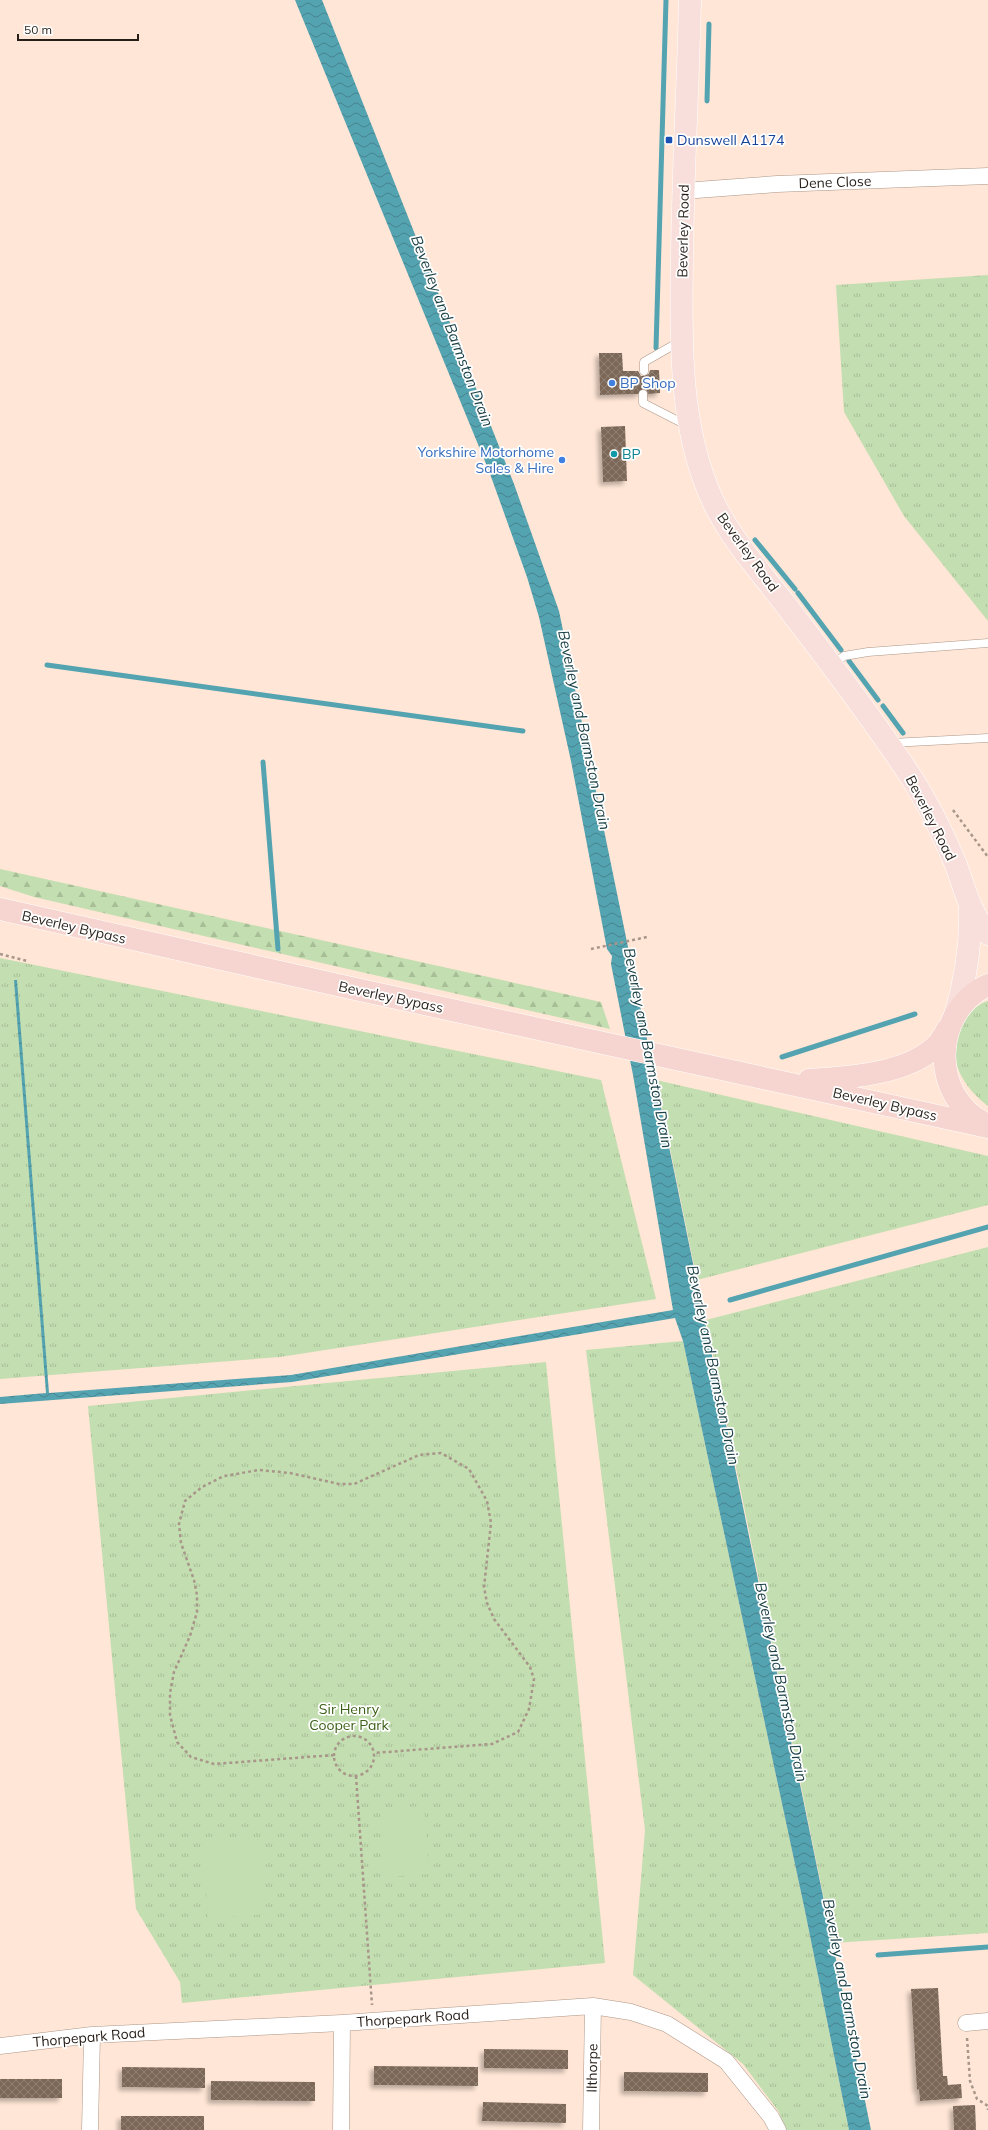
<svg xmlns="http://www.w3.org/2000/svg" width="988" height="2130" font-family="Mulish,sans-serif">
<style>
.grass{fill:url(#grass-tufts)}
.forest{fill:url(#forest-firs)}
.pitch{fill:#c3deb0}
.water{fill:url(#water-waves)}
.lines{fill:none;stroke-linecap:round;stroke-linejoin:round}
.stream{stroke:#54a3b1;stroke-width:5}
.building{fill:url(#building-cross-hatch);filter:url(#shadow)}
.service-casing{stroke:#ad9687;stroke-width:9}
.minor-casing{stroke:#ad9687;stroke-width:17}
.primary-casing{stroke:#fff;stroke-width:23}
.trunk-casing{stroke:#fff;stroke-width:23}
.path{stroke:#a8968a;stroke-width:2.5;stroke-dasharray:3 3;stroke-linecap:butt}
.service{stroke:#fff;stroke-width:8}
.minor{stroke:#fff;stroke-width:16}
.primary{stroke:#f8dfdb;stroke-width:22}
.trunk{stroke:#f6d4cf;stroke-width:22}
.transit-dot{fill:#1a4fb4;stroke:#fff;stroke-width:1.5}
.shop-dot{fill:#3f7fe0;stroke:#fff;stroke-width:1.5}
.culture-dot{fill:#0f9aa8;stroke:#fff;stroke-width:1.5}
.labels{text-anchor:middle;stroke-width:3.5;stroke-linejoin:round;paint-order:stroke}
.transit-label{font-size:14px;fill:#164399;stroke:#fff;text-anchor:start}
.street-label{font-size:14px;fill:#271e18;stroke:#fff}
.shop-label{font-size:14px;fill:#366cbe;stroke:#fff;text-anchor:start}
.culture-label{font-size:14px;fill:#0d838f;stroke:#fff;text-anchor:start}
.park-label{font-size:14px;fill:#3b6016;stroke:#fff}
.water-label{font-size:15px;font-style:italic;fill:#1b4147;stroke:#fff}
</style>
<defs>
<pattern id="grass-tufts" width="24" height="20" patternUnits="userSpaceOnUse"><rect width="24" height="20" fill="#c3deb0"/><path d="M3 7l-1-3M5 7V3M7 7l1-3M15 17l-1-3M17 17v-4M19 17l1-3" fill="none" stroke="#a8be97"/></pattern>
<pattern id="forest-firs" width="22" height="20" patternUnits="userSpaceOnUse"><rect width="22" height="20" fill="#c3deb0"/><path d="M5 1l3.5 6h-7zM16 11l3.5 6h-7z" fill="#a8be97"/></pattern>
<pattern id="water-waves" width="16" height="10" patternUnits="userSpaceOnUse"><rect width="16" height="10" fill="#54a3b1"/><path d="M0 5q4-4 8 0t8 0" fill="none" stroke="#46848f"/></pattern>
<pattern id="building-cross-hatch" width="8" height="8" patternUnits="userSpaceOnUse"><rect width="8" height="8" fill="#7d6859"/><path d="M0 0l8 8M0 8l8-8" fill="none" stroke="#908176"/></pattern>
<filter id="shadow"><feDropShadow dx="-3.5" dy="3.5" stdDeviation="2" flood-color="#0004"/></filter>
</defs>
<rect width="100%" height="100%" fill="#ffe6d6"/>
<path class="grass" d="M 988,275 L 988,621 L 904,516 L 844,412 L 836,285 Z
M 0,958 L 601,1080 L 656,1299 L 280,1357 L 0,1379 Z
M 988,1001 L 988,1106 C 975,1096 966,1086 959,1071 C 949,1048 963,1008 988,1001 Z
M 656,1080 L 988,1156 L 988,1205 L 697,1280 Z
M 988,1247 L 988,1933 L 833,1943 L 706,1320 Z
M 683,1341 L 805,1911 L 849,2130 L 785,2130 L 779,2112 L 743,2064 L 633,1975 L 645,1830 L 586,1350 Z
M 546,1362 L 605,1963 L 182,2003 L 180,1982 L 136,1909 L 88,1406 Z"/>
<path class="forest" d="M 0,869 L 601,1002 L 610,1029 L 34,897 L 0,886 Z"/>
<path class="pitch" d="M 424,1806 L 429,1874 L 386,1877 L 380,1809 Z
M 260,1839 L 266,1914 L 208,1919 L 203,1843 Z"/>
<path class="water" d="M 295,0 L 322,0 L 514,484 L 559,611 L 871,2130 L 849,2130 L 805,1911 L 683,1341 L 675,1318 L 292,1382 L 0,1404 L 0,1397 L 46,1393 L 14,980 L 17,980 L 49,1393 L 291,1375 L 673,1310 L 633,1075 L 611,964 L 612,956 L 607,949 L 571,761 L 539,617 L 527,577 L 489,471 Z"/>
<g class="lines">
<path class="stream" d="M 707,101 L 709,24
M 656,348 L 666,0
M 755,540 L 795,589
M 798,593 L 841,650
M 849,661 L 878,700
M 47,665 L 523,731
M 883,706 L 903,733
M 263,762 L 278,949
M 782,1057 L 915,1014
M 730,1300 L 988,1227
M 878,1955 L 988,1947"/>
</g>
<path class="building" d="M 599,353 L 622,353 L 623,371 L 638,371 L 641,376 L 644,376 L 649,374 L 650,370 L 659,370 L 660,393 L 648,394 L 646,389 L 643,389 L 638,394 L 600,395 Z
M 625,426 L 627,481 L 603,482 L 601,427 Z
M 938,1988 L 943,2076 L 947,2076 L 948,2085 L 961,2084 L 962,2098 L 920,2101 L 919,2089 L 917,2090 L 911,1989 Z
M 484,2049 L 568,2050 L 568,2069 L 484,2068 Z
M 374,2066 L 478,2067 L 478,2086 L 374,2085 Z
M 122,2067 L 205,2068 L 205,2088 L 122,2087 Z
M 624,2072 L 708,2073 L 708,2092 L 624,2091 Z
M 0,2079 L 62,2079 L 62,2098 L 0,2098 Z
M 211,2081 L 315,2082 L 315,2101 L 211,2100 Z
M 483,2102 L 566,2104 L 566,2123 L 482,2121 Z
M 975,2105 L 976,2130 L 954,2130 L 953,2106 Z
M 121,2116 L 204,2116 L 204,2130 L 121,2130 Z"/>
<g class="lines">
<g class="service-casing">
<path id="service" d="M 644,371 L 644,362 L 679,342
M 643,394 L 643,403 L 688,426
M 832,665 L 844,656 L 868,652 L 988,643
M 891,743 L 988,738"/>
</g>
<g class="minor-casing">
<path id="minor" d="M 683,191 L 777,184 L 988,176
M 966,2023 L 988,2021
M 0,2046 L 92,2035 L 342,2023 L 593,2006 L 631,2012 L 667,2024 L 726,2061 L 771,2117 L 778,2130
M 90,2130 L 92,2035
M 341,2130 L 342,2023
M 591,2130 L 593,2006"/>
</g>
<g class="primary-casing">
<path id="primary" d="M 690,0 C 688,86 683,171 682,256 C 681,337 678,424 712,499 C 729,537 760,571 785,604 C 826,657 866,710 903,765 C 924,795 942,831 956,865 C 966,892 969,911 988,934
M 955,1015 C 966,979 971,946 970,909"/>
</g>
<g class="trunk-casing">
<path id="trunk" d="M 0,909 L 351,988 L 988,1127
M 809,1080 C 847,1078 909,1074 937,1045 C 941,1041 944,1035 947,1030
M 986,1124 C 929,1097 932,1011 988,985"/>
</g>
<path class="path" d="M 953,810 L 988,857
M 591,949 L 647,937
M 0,954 L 27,961
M334 1756a20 20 0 1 1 40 0a20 20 0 1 1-40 0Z
M 334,1755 L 214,1764 L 191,1757 L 177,1742 L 170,1715 L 170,1693 L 174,1672 L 190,1636 L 197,1612 L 197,1595 L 194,1580 L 181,1543 L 179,1524 L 185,1501 L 202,1487 L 224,1476 L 259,1470 L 290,1473 L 339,1484 L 354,1484 L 419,1455 L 441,1453 L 469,1469 L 487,1501 L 491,1523 L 484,1587 L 487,1603 L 494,1619 L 530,1667 L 534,1679 L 529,1709 L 518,1732 L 492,1744 L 374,1753
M 356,1776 L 372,2005
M 967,2038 L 970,2081 L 977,2099 L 988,2106 L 988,2110"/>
<use href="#service" class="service"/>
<use href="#minor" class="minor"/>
<use href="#primary" class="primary"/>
<use href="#trunk" class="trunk"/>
</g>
<rect class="transit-dot" x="665" y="136" width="8" height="8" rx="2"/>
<g class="shop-dot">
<circle cx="612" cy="383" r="4"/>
<circle cx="562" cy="460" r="4"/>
</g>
<circle class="culture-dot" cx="614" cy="454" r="4"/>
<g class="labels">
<g class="transit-label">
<text x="677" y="145">Dunswell A1174</text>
</g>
<g class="street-label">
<text transform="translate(835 182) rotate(-2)" y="5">Dene Close</text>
<text transform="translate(683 231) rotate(-89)" y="5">Beverley Road</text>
<text transform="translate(748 552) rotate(54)" y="5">Beverley Road</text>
<text transform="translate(931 818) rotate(63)" y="5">Beverley Road</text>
<text transform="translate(74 927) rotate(13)" y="5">Beverley Bypass</text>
<text transform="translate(391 997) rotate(12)" y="5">Beverley Bypass</text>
<text transform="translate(885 1104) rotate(13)" y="5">Beverley Bypass</text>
<text transform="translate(413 2018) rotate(-4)" y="5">Thorpepark Road</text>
<text transform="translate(89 2037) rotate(-5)" y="5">Thorpepark Road</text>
<text transform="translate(592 2068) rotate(-89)" y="5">Ilthorpe</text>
</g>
<g class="shop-label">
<text x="620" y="388">BP Shop</text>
<text x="554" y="457" text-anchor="end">Yorkshire Motorhome<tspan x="554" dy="16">Sales &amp; Hire</tspan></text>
</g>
<g class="culture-label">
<text x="622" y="459">BP</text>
</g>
<g class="park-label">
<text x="349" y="1714">Sir Henry<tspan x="349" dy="16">Cooper Park</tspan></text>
</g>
<g class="water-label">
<text transform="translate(452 331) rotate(69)" y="5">Beverley and Barmston Drain</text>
<text transform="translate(584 730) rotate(78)" y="5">Beverley and Barmston Drain</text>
<text transform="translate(648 1048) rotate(79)" y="5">Beverley and Barmston Drain</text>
<text transform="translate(713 1365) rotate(78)" y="5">Beverley and Barmston Drain</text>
<text transform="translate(781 1682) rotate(78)" y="5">Beverley and Barmston Drain</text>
<text transform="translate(847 1999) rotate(79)" y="5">Beverley and Barmston Drain</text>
</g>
</g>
<path d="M18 34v6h120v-6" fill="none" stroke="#271e18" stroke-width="2"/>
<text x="24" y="34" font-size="12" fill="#271e18" stroke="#ffffff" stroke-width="3" paint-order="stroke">50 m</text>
</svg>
